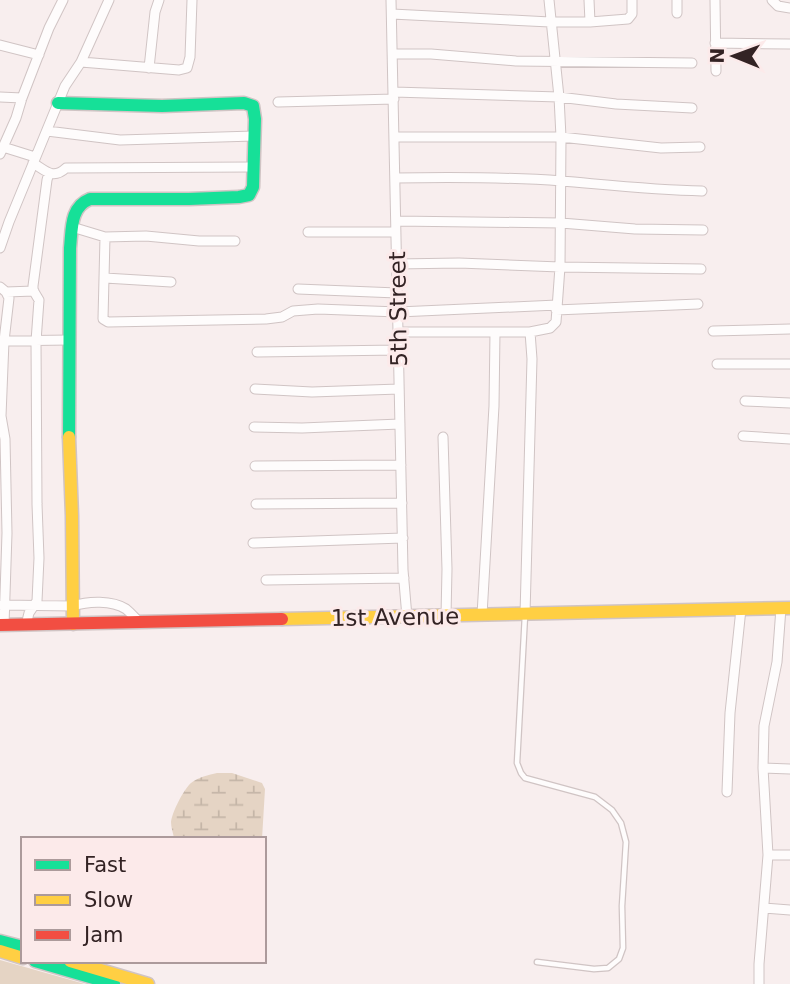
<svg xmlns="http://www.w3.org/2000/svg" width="790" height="984" font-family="'DejaVu Sans',sans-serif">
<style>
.green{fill:#e5d4c4}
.wetland{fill:url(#wetland-marsh)}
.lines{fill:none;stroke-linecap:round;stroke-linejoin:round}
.lane-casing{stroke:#d0c4c4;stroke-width:7}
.street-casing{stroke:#d0c4c4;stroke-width:11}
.fast-casing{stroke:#d0c4c4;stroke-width:15}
.slow-casing{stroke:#d0c4c4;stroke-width:15}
.jam-casing{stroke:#d0c4c4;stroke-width:15}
.lane{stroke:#fefcfc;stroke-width:4.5}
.street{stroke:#fefcfc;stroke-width:9}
.fast{stroke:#16e098;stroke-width:12}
.slow{stroke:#ffcf43;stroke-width:12}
.jam{stroke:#f24e42;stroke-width:12}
.labels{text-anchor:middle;stroke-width:6;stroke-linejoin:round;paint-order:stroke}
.street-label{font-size:23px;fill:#332324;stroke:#fceaea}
</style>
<defs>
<pattern id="wetland-marsh" width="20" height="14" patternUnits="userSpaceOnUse" patternTransform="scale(1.75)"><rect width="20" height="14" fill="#e5d4c4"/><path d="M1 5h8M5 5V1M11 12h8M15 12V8" fill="none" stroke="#c5b6a8"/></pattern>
</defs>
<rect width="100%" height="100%" fill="#f8eeee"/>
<path class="green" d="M 0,960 L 85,984 L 0,984 Z"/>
<path class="wetland" d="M 217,773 L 232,773 L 262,783 L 265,789 L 262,839 L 174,838 C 173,833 171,827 171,822 C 172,812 184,789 191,783 C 198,777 209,775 217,773 Z"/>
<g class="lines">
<g class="lane-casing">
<path id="lane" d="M 525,615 L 517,763 L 521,773 L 525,778 L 595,797 L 612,810 L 621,823 L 626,842 L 622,906 L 623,948 L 619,959 L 608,968 L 594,969 L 537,962"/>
</g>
<g class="street-casing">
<path id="street" d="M 391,0 L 403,570 L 407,617
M 589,0 L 590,22
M 715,0 L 716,71
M 772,0 L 778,6 L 790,8
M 677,13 L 677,0
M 392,14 L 550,22 L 590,22 L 628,19 L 632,14 L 632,0
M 715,43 L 790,44
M 0,45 L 39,55
M 393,54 L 431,54 L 516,61 L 692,63
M 81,62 L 179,70 L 187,68 L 190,57 L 192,0
M 149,68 L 155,12 L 159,0
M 394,92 L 559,97 L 616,104 L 692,108
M 0,97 L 22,98
M 278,102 L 394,99
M 47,131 L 120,140 L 254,136
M 394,137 L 561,137 L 661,148 L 700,147
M 3,147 L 35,157
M 0,154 L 16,118 L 22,98 L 49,28 L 63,0
M 33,163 C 46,171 53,180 66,168 L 253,167
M 395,178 C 451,177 507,177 562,181 C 609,185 655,190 702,191
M 396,221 L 561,223 L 635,229 L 703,230
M 72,227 L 105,237
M 308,232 L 396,232
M 235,241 L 199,241 L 146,236 L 105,237 L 103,319 L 108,322 L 266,319 L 282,317 L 293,311 L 318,309 L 398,312 L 557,305
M 0,248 L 9,222 L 65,86 L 81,62 L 109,0
M 397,264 L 459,263 L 560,267 L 701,269
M 105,278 L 171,282
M 0,287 L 6,292 L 9,298 L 4,341 L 1,416 L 5,439 L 7,533 L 4,625
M 298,289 L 397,293
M 6,292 L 34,291
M 556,310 L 698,304
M 713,331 L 790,329
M 398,332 L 530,332 L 550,328 L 556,322 L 560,267 L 561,137 L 559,97 L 549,0
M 0,341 L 69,340
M 257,352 L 398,350
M 717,364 L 790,364
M 255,389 L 312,392 L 399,389
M 745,401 L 790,403
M 254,427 L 302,428 L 400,424
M 743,436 L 790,439
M 443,437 L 447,569 L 446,616
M 255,466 L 401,465
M 256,504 L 402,503
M 253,543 L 403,538
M 266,580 L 404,578
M 2,605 L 73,606 C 88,601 112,600 126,609 C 131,613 135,618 139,622
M 525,614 L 532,359 L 530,332
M 482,615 L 494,406 L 495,332
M 26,625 L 29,613 L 37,601 L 39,558 L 37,504 L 36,341 L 39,300 L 33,290 L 33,286 L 47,180 L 49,173
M 763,768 L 790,769
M 727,792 L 730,713 L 741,609
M 768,855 L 790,855
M 764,908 L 790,910
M 759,984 L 759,964 L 768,855 L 763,768 L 764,726 L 777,662 L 781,608"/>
</g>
<g class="fast-casing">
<path id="fast" d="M 58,103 L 162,106 L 244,103 L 253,106 L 255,119 L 253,187 L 249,195 L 239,197 L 189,199 L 90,199 C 70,207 72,229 70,248 L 69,437
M 0,941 L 23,947
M 35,961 L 114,984"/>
</g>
<g class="slow-casing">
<path id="slow" d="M 69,437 L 72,516 L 73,624
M 282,619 L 790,608
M 0,951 L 23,958
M 70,961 L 148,984"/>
</g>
<g class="jam-casing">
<path id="jam" d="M 0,625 L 282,619"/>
</g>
<use href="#lane" class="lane"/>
<use href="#street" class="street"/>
<use href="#fast" class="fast"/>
<use href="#slow" class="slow"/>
<use href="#jam" class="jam"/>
</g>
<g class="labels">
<g class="street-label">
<text transform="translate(398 309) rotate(-91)" y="8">5th Street</text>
<text transform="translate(395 617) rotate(-1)" y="8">1st Avenue</text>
</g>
</g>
<rect x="21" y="837" width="245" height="126" fill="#fceaea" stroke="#ac9a9b" stroke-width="2"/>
<rect x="35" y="860" width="35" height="10" fill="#16e098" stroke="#ac9a9b" stroke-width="2"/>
<text x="84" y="872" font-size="21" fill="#332324">Fast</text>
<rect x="35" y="895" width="35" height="10" fill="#ffcf43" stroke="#ac9a9b" stroke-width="2"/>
<text x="84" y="907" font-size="21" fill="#332324">Slow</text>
<rect x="35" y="930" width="35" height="10" fill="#f24e42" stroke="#ac9a9b" stroke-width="2"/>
<text x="84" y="942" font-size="21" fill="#332324">Jam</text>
<g transform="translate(734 56) rotate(271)" stroke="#fceaea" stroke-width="5" paint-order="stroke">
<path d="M0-5L12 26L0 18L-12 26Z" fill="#332324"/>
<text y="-10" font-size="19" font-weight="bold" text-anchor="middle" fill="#332324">N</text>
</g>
</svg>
